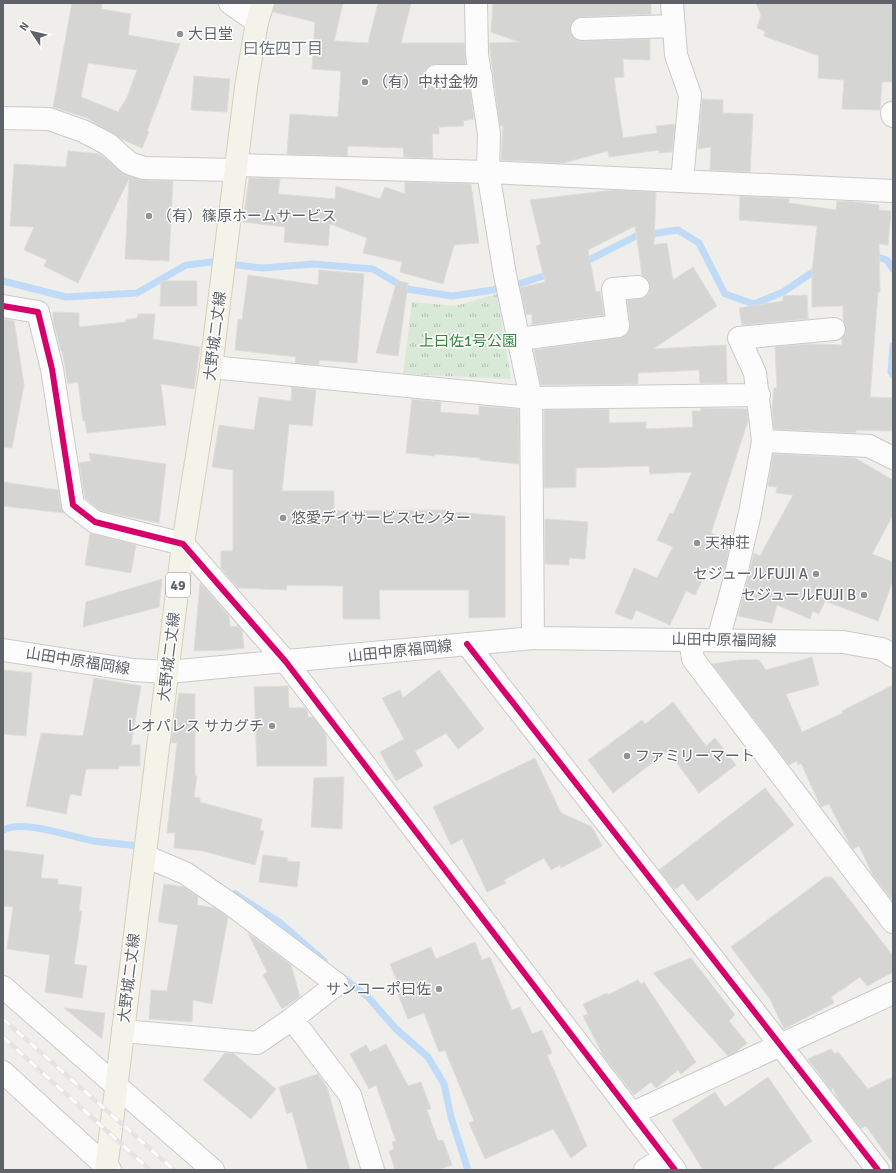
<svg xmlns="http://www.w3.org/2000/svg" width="896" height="1173" font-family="Signika,'Noto Sans JP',sans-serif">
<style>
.park{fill:url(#park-tufts)}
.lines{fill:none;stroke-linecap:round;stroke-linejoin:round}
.stream{stroke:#c0dbf7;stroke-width:7}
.building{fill:#d5d5d3;stroke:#deddd9;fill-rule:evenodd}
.minor-casing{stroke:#cbcacb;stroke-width:24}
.tertiary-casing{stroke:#cbcacb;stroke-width:24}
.secondary-casing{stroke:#cacacb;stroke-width:24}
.primary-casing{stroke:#d6d0b8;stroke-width:24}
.minor{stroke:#fdfcfc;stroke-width:22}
.tertiary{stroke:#fdfcfc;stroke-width:22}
.secondary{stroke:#fdfcfc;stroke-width:22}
.primary{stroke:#f3f3ea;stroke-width:22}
.rail-casing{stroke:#e4e4e4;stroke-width:4.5}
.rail{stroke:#fff;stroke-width:3;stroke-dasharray:9;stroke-linecap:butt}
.cycleway-casing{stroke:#fff;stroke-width:8}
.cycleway{stroke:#d6006c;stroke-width:6}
.poi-dot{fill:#919396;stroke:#fff;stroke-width:1.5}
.labels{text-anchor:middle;stroke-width:3;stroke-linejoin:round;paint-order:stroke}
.shield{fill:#fff;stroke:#8f9195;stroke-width:1}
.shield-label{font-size:14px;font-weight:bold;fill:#5f6268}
.poi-label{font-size:15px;fill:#5f6268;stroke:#fff;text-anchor:start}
.street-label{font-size:15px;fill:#5f6268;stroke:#fff}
.park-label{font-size:15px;fill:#388642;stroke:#fff}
.neighbourhood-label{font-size:16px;fill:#70747a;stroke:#fff}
</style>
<defs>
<pattern id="park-tufts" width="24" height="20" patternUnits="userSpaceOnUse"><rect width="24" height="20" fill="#d8ead7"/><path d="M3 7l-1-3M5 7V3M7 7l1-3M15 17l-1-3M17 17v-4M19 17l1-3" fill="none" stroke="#b2c1b2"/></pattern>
</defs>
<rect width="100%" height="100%" fill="#efeeea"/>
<path class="park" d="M 497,294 L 511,379 L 403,374 L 412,302 L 455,306 Z"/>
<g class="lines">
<path class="stream" d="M 871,255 L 887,260 L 893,269
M 581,264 L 636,236 L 678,230 L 699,243 L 725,294 L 754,304 L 783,292 L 819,268
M 3,281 L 66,297 L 137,293 L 186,265 L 212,262 L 263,268 L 313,264 L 373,269 L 407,289 L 452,296 L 506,288 L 553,273
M 893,346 L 891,372 L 893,375
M 3,830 C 23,819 71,837 94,841 C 108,843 123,844 137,846 L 144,849
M 235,894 L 279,922 L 324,961
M 341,976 L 368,997 L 396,1029 L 428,1057 L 444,1084 L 451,1117 L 468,1170"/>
</g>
<path class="building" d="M 72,3 L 102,3 L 101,9 L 131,14 L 128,35 L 180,44 L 147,131 L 149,132 L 142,148 L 121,139 L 87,118 L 53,107 ZM 88,63 L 137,70 L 127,98 L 118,112 L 81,97 Z
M 275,3 L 343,3 L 334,41 L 368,43 L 378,3 L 411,3 L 401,43 L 464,43 L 466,64 L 430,65 L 425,70 L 424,76 L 425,82 L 429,87 L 436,88 L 470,88 L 474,119 L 463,121 L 464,126 L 439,127 L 439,134 L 432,134 L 433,158 L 404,157 L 403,148 L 348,146 L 347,156 L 287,154 L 290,114 L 338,117 L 341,71 L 312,69 L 315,22 L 273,12 Z
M 493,3 L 651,3 L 651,14 L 581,17 L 575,19 L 571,23 L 570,30 L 572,36 L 576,40 L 582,41 L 650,39 L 650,60 L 623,59 L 624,77 L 614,78 L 623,138 L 657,133 L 656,126 L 675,124 L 672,152 L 659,153 L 659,150 L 609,157 L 608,151 L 563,163 L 501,160 L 503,126 L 500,126 L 489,43 L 519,42 L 491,32 Z
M 756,3 L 893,3 L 892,82 L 882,82 L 880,110 L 842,109 L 844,80 L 818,78 L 819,56 L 764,36 L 765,31 L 757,28 L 761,15 Z
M 194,76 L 230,79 L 227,112 L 191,110 Z
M 702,99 L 723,100 L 723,113 L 753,114 L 750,172 L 710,170 L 711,147 L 698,149 Z
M 68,151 L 100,154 L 121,172 L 140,180 L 173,181 L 169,261 L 125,259 L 129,179 L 78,283 L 44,266 L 47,260 L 24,250 L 34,227 L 10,226 L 14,164 L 66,167 Z
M 249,178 L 280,179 L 278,194 L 335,199 L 336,186 L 380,199 L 385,187 L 405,194 L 405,182 L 471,184 L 479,243 L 454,245 L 443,284 L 400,272 L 402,262 L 363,253 L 367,238 L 330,224 L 328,246 L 284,242 L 285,227 L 243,222 Z
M 614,190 L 656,192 L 654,245 L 667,243 L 673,280 L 693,267 L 717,306 L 653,349 L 726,345 L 727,383 L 700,383 L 699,370 L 638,373 L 638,384 L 541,385 L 534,350 L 620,338 L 625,336 L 629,331 L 630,325 L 627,300 L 645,297 L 649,293 L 650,286 L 648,280 L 642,275 L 635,226 L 588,250 L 596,292 L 600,291 L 604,315 L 532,325 L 532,314 L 526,315 L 520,288 L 545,282 L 536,246 L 541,244 L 530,200 Z
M 740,196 L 789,199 L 789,203 L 836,210 L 837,201 L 856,202 L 879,205 L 879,210 L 891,211 L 888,245 L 879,244 L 880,292 L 878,292 L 870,397 L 893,398 L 893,431 L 856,430 L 856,433 L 774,429 L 772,409 L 774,388 L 777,388 L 775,347 L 809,344 L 842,345 L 842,338 L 845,334 L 846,327 L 843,320 L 843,306 L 812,307 L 812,272 L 817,226 L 739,220 Z
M 319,270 L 364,274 L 357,363 L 319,360 L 319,365 L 295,363 L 296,357 L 235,350 L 238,319 L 242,320 L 248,275 L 318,285 Z
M 161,281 L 197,281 L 197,306 L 160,306 Z
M 397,281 L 408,283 L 398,356 L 376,353 Z
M 807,295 L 808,319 L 742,325 L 739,308 L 783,301 L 783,296 Z
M 53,312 L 79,313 L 79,327 L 126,322 L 126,320 L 137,318 L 138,314 L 155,314 L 153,339 L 200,347 L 194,389 L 161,384 L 166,425 L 87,433 L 85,421 L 83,421 L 78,382 L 68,384 L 62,351 L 61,351 L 53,321 Z
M 3,319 L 14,321 L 24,385 L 12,448 L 3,447 Z
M 292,387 L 316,390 L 312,426 L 289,424 L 282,491 L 334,491 L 334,511 L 451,510 L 451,512 L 505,516 L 505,617 L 469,618 L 469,590 L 379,590 L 380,619 L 343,619 L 343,586 L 287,585 L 286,590 L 238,588 L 221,568 L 221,551 L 233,551 L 233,470 L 212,467 L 219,425 L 254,430 L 259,397 L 291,401 Z
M 412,399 L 441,402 L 440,412 L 479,415 L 479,406 L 519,409 L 519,464 L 480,460 L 480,458 L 435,454 L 435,456 L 406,453 Z
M 701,408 L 747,409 L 748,421 L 711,533 L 731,542 L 724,572 L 710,565 L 695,595 L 686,591 L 670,625 L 636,610 L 632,620 L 615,613 L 634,568 L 657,578 L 673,547 L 657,540 L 670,513 L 673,514 L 692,472 L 650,474 L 649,466 L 576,468 L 576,487 L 544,488 L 544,410 L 609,409 L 609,423 L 646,422 L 646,429 L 693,427 L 692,411 L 701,411 Z
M 89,453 L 166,464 L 159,523 L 101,511 L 85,498 L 79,463 L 91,461 Z
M 773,454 L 855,458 L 893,480 L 893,515 L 872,554 L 893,562 L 893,580 L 878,621 L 825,601 L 819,614 L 813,611 L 810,619 L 777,605 L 772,623 L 738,616 L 754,553 L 760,556 L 793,495 L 776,493 L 777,487 L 768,486 Z
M 3,482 L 58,490 L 61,507 L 64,513 L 3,506 Z
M 545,519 L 588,522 L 585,559 L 569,558 L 569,565 L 545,564 Z
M 90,533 L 136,545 L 131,573 L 85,565 Z
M 162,579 L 159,607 L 83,627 L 86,602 Z
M 200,583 L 229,616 L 230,627 L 238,626 L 242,631 L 244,648 L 225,650 L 194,651 Z
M 812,657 L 819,685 L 786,694 L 802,732 L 843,713 L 842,711 L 893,685 L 893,901 L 873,875 L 859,846 L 853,849 L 849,843 L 829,804 L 821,807 L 820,805 L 801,763 L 798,765 L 797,761 L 789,765 L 712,664 L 739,660 L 759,660 L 766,670 Z
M 3,670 L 32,673 L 26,736 L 3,734 Z
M 439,670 L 484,729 L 458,749 L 446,733 L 415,751 L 423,766 L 396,781 L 380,752 L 404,739 L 382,698 L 400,690 L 403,698 Z
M 94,678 L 141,686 L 131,745 L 140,745 L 140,766 L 119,766 L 119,769 L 86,769 L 81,796 L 70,794 L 66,814 L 26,806 L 41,733 L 83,736 Z
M 288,686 L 289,708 L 305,708 L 308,712 L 308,717 L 313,717 L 326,734 L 327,766 L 257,766 L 254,687 Z
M 179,693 L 195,694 L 195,776 L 197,776 L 194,797 L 200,798 L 200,802 L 262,819 L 260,830 L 264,831 L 255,865 L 203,851 L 174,848 L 175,833 L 167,833 L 177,743 L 171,743 Z
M 673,702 L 706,746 L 715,738 L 736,765 L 699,793 L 668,751 L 613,793 L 588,760 L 642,720 L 645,724 Z
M 535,758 L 561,813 L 592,827 L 602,846 L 561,868 L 560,865 L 551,870 L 544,858 L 504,880 L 506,883 L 487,892 L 462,839 L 451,845 L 433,807 Z
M 344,777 L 342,829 L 311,827 L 314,778 Z
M 765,788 L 794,825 L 697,901 L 683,883 L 675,890 L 659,870 Z
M 3,850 L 44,855 L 41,878 L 58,879 L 58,884 L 82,887 L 79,911 L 82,911 L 74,964 L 87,966 L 82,998 L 45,992 L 50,955 L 7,949 L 13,907 L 3,906 Z
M 263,855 L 288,858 L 287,861 L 300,862 L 297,887 L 259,882 Z
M 825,877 L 832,877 L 893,956 L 893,972 L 867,986 L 860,977 L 831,997 L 834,1003 L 784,1029 L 770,999 L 731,947 Z
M 164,884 L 184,887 L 198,897 L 197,905 L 215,908 L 228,917 L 212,1004 L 193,1000 L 192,1022 L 149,1019 L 151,990 L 167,991 L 178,925 L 158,922 Z
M 248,933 L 291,965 L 300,997 L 282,1009 L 263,975 L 267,972 Z
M 475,942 L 482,960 L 490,957 L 512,1010 L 520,1007 L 532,1034 L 542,1030 L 552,1053 L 547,1055 L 587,1146 L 571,1158 L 553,1129 L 485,1159 L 469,1123 L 474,1121 L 445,1050 L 439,1052 L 424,1013 L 408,1019 L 396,989 L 400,988 L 390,964 L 431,947 L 436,959 Z
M 691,958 L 735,1015 L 729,1021 L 747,1043 L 736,1052 L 728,1056 L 653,973 Z
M 638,980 L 641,984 L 644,982 L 696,1062 L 681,1074 L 678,1070 L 656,1088 L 651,1082 L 634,1095 L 604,1057 L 583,1016 L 588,1014 L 583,1004 L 607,993 L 608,995 Z
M 64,1008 L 105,1013 L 102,1039 Z
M 386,1044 L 408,1086 L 421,1082 L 431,1109 L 427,1110 L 438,1141 L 443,1140 L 452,1165 L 437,1170 L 395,1170 L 389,1151 L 394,1149 L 392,1142 L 396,1141 L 376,1085 L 369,1089 L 350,1054 L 366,1045 L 370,1052 Z
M 831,1049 L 835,1054 L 838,1052 L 868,1089 L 893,1077 L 893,1164 L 866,1126 L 861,1128 L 838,1099 L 833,1088 L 831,1090 L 808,1059 Z
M 225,1053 L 233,1053 L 276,1089 L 251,1119 L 203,1080 Z
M 318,1074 L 327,1087 L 350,1170 L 308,1170 L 292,1112 L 287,1114 L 279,1087 Z
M 768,1077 L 812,1141 L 771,1170 L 703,1170 L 672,1120 L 715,1092 L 725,1107 Z"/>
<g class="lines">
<g class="minor-casing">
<path id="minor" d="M 230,3 L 257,22
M 476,3 L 477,54 L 489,134 L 488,172 L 505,275 L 531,398 L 533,638
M 672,3 L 676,55 L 690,95 L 682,181
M 582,29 L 674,26
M 436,76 L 481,76
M 892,113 L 893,116
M 3,118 L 49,119 L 83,131 L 108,144 L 129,163 L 144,168 L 235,170
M 235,165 L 488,172 L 893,191
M 3,306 L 38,312 L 52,369 L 73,505 L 95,522 L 183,544 L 286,662 L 675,1170
M 520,339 L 618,326 L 613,289 L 638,287
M 211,367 L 531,398 L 759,395
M 763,441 L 869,446 L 893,458
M 690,640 L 693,659 L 893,922
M 718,640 L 735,578 L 750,513 L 763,441 L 755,373 L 739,338 L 834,329
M 467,644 L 878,1170
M 292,1019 L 350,1095 L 373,1170
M 123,1031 L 257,1043 L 292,1019 L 337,984 L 232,905 L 185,873 L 145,856
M 633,1113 L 893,993
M 645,1170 L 665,1157"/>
</g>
<g class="tertiary-casing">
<path id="tertiary" d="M 3,987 L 213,1170
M 3,1072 L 110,1170"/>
</g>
<g class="secondary-casing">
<path id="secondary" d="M 3,650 L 133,670 L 168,672 L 533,638 L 843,642 L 882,649 L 893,656"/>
</g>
<g class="primary-casing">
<path id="primary" d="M 106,1170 L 183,544 L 211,367 L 246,87 L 257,22 L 263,3"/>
</g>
<use href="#minor" class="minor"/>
<use href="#tertiary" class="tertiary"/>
<use href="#secondary" class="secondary"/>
<use href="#primary" class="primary"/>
<g class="rail-casing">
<path id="rail" d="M 3,1019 L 174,1170
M 3,1037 L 150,1170"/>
</g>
<use href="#rail" class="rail"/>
<g class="cycleway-casing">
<path id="cycleway" d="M 3,306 L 38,312 L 52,369 L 73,505 L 95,522 L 183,544 L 286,662 L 675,1170
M 467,644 L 878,1170"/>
</g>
<use href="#cycleway" class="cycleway"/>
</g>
<g class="poi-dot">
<circle cx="180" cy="34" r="4"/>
<circle cx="365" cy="82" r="4"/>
<circle cx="149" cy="216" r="4"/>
<circle cx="283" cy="518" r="4"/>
<circle cx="697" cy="543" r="4"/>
<circle cx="816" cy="574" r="4"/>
<circle cx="864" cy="595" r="4"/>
<circle cx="272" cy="726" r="4"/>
<circle cx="627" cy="756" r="4"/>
<circle cx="439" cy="989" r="4"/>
</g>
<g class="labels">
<rect class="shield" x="166" y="573" width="24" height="24" rx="3"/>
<g class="shield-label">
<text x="178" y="590">49</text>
</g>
<g class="poi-label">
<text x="188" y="39">大日堂</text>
<text x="373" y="87">（有）中村金物</text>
<text x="157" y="221">（有）篠原ホームサービス</text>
<text x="291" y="523">悠愛デイサービスセンター</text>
<text x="705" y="548">天神荘</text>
<text x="808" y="579" text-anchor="end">セジュールFUJI A</text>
<text x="856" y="600" text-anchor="end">セジュールFUJI B</text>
<text x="264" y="731" text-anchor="end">レオパレス サカグチ</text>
<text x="635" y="761">ファミリーマート</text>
<text x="431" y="994" text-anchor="end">サンコーポ曰佐</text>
</g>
<g class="street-label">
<text transform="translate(215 336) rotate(-83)" y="5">大野城二丈線</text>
<text transform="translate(724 640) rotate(1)" y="5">山田中原福岡線</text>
<text transform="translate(400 651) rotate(-6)" y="5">山田中原福岡線</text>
<text transform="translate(169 657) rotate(-83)" y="5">大野城二丈線</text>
<text transform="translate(78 661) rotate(9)" y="5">山田中原福岡線</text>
<text transform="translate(129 978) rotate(-83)" y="5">大野城二丈線</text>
</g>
<g class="park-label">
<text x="468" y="346">上曰佐1号公園</text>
</g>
<g class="neighbourhood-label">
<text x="283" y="54">曰佐四丁目</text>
</g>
</g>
<rect width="896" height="1173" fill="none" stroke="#5f6268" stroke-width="8"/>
<g transform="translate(32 32) rotate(305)" stroke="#ffffff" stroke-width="3" paint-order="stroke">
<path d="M0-3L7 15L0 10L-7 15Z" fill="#5f6268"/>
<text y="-6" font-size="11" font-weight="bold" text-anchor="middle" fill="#5f6268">N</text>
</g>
</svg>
